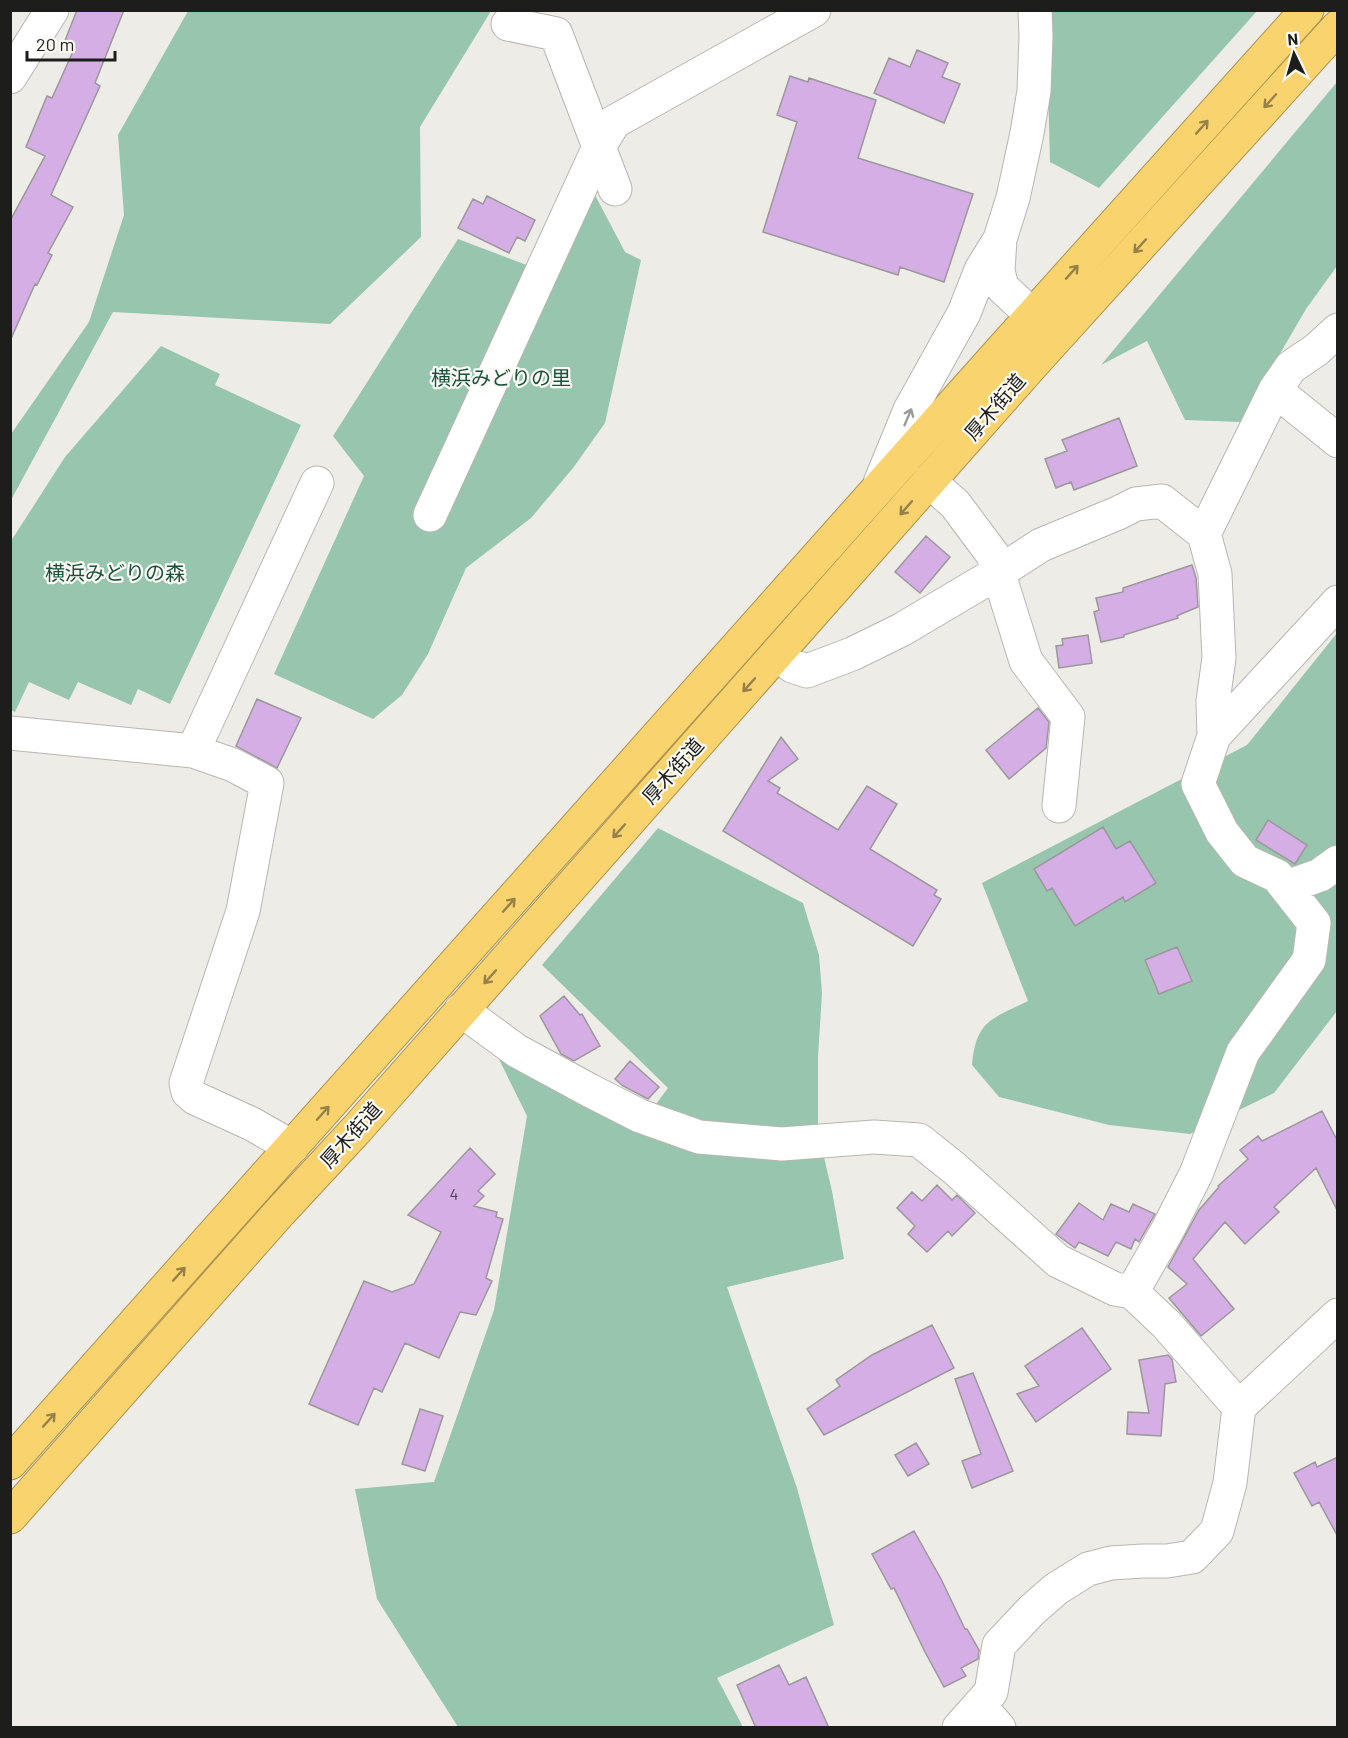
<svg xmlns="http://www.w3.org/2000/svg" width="1348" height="1738" font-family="Barlow,'Noto Sans JP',sans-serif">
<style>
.green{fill:#98c5ad}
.building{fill:#d6aee6;stroke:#9b989c;stroke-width:1.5}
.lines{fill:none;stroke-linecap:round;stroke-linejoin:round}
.minor-casing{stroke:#b8b6b1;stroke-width:35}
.highway-casing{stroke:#ac9351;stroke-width:35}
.minor{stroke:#fff;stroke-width:33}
.highway{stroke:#f9d36e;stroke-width:33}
.oneway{stroke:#968149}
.oneway2{stroke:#999998}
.labels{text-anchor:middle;stroke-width:4.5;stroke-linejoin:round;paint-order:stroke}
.number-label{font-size:16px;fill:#4b414e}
.park-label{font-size:20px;fill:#19523a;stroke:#fbf9f4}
.street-label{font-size:20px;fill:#1d1d1b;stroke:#fbf9f4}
</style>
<rect width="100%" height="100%" fill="#eeece7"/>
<path class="green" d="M 188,11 L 491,11 L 420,127 L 421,237 L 330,324 L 113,312 L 11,500 L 11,434 L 89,322 L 124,215 L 118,135 Z
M 1046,11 L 1257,11 L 1099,188 L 1050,162 Z
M 1337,82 L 1337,266 L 1306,309 L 1240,422 L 1185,420 L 1147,341 L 1101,365 Z
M 595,195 L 625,252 L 641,260 L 605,423 L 573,468 L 531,518 L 466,568 L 428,654 L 402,695 L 373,719 L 274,674 L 364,476 L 333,436 L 458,239 L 532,267 Z
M 161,346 L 220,374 L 215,385 L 301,425 L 170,704 L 138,689 L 131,705 L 78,682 L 69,700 L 29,682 L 15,712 L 10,710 L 11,541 L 65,457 Z
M 1337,633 L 1337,1011 L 1274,1093 L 1190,1134 L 1109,1125 L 999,1097 L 972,1065 C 976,1020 992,1019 1028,1001 L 982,883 L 1247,745 Z
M 658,828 L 803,903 L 819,955 L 822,993 L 818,1057 L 818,1132 L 832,1191 L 844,1259 L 727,1287 L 797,1488 L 834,1625 L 717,1678 L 743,1727 L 458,1727 L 377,1599 L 355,1489 L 434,1482 L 494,1310 L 527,1116 L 494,1049 L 653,1108 L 668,1088 L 542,965 Z"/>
<path class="building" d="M 77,10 L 124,10 L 95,83 L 100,86 L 51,195 L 73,207 L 48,253 L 52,255 L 37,285 L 35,284 L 10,341 L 10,221 L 45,156 L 26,147 L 47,96 L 52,98 L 75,47 L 64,43 Z
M 917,50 L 948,63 L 942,77 L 960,84 L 944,123 L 874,93 L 889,58 L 910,67 Z
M 790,76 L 808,82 L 809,78 L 876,100 L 858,158 L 973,194 L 944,282 L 900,267 L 898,275 L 763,232 L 797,122 L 777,115 Z
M 487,196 L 535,220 L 525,241 L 517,237 L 509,253 L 458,228 L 473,199 L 483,204 Z
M 1119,418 L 1137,466 L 1074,490 L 1071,482 L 1056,488 L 1045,459 L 1067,451 L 1062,440 Z
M 926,536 L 950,557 L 920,593 L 895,572 Z
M 1192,565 L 1196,578 L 1198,607 L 1181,614 L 1177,616 L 1178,618 L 1124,635 L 1124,637 L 1101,642 L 1094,612 L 1099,610 L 1096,598 L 1123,592 L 1123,588 Z
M 1088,635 L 1092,663 L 1059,668 L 1056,646 L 1063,645 L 1062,639 Z
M 257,699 L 301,718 L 277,768 L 236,746 Z
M 1038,708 L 1049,722 L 1046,748 L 1009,779 L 986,750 Z
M 781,737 L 798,759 L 768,781 L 780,788 L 777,793 L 838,830 L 867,786 L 897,804 L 870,849 L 937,890 L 934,895 L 941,899 L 913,946 L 723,831 Z
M 1268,820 L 1307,845 L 1295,864 L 1256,840 Z
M 1103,827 L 1116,849 L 1130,841 L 1156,883 L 1125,902 L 1123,897 L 1075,926 L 1052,888 L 1047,891 L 1034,869 Z
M 1177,947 L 1192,981 L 1159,994 L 1145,960 Z
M 564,996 L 580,1015 L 582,1014 L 600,1046 L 574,1061 L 561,1054 L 540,1016 Z
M 630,1061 L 659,1087 L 648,1099 L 623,1086 L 615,1079 Z
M 1322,1111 L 1338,1142 L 1338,1212 L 1316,1168 L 1274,1207 L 1279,1212 L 1245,1244 L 1225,1222 L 1193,1259 L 1234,1309 L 1201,1336 L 1169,1298 L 1187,1284 L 1168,1267 L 1199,1210 L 1219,1187 L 1218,1186 L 1248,1159 L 1240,1150 L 1258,1136 L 1262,1141 Z
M 470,1148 L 495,1174 L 478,1191 L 484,1196 L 474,1206 L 497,1212 L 496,1217 L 503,1219 L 486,1278 L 492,1281 L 476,1315 L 460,1312 L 439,1358 L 405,1343 L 382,1392 L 374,1388 L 358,1425 L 309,1404 L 364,1281 L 392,1292 L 414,1284 L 441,1232 L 408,1215 Z
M 937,1185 L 952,1200 L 957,1195 L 975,1213 L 952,1236 L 948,1231 L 927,1252 L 908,1234 L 915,1226 L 897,1208 L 912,1192 L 922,1201 Z
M 1079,1203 L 1103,1220 L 1111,1204 L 1129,1212 L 1133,1204 L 1155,1214 L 1139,1242 L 1135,1239 L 1131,1249 L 1116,1242 L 1108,1256 L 1079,1242 L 1075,1248 L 1056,1234 Z
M 932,1325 L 954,1368 L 824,1435 L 807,1409 L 840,1386 L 836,1380 L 872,1355 Z
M 1082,1328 L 1111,1369 L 1036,1422 L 1017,1394 L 1039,1386 L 1025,1366 Z
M 1168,1355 L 1172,1359 L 1176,1382 L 1165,1384 L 1161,1436 L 1127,1434 L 1128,1412 L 1149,1413 L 1139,1360 Z
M 973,1373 L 1013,1471 L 972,1488 L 962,1461 L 981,1454 L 955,1379 Z
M 420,1409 L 443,1416 L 425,1471 L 402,1464 Z
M 916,1443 L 929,1464 L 908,1476 L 895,1455 Z
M 1338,1457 L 1338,1537 L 1319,1502 L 1312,1506 L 1294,1473 L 1315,1462 L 1317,1467 Z
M 914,1531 L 941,1579 L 965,1629 L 967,1629 L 979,1650 L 978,1659 L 961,1668 L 966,1676 L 944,1687 L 925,1652 L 894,1588 L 891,1589 L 872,1554 Z
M 779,1665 L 789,1685 L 806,1677 L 829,1728 L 756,1728 L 737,1685 Z"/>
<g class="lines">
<g class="minor-casing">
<path id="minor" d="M 508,24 L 556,34 L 615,189
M 10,77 L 52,10
M 1000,239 L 998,271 L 1002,287 L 1053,335
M 1275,390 L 1291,367 L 1316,350 L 1338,330
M 929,481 L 955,504 L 993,555 L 1026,661 L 1068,717 L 1059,806
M 880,483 L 910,410 L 964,313 L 981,270 L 1000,239 L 1013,198 L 1027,133 L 1034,91 L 1036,36 L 1035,10
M 430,515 L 599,147 L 614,122 L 814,10
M 1204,534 L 1275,390 L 1338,441
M 778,653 L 792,666 L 807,671 L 852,654 L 901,630 L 999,572 L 1041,545 L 1118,513 L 1136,504 L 1162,501 L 1204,534 L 1215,574 L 1219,658 L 1213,701 L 1214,736 L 1198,784 L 1222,832 L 1245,861 L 1277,876 L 1314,923 L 1309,960 L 1243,1052 L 1196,1174 L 1167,1231 L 1132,1292
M 10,733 L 193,751 L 233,765 L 267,783 L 243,911 L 186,1083 L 188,1092 L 195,1098 L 252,1124 L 292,1147
M 1214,736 L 1338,602
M 193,751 L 317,483
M 1287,887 L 1320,875 L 1338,862
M 461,1010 L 517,1051 L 589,1090 L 640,1116 L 699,1137 L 782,1144 L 874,1137 L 919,1140 L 954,1168 L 1058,1261 L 1115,1289 L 1132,1292 L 1166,1324 L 1239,1407
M 979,1705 L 999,1728
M 959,1728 L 991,1692 L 999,1645 L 1032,1610 L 1056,1589 L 1088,1569 L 1111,1563 L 1143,1561 L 1167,1561 L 1192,1557 L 1217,1531 L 1230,1483 L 1239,1407 L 1338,1315"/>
</g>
<g class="highway-casing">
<path id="highway" d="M 10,1463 L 1006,345 L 1307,10
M 10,1517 L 280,1212 L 357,1129 L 1030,367 L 1338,27"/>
</g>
<use href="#minor" class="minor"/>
<use href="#highway" class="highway"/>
</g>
<defs><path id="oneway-shaft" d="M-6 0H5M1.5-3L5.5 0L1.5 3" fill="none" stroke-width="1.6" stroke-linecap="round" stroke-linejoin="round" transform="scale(1.5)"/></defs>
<g class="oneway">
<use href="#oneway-shaft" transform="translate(1270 101) rotate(132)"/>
<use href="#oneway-shaft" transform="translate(1202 127) rotate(-48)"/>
<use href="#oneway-shaft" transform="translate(1140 246) rotate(132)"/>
<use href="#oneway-shaft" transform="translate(1072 272) rotate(-48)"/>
<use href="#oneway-shaft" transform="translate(906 508) rotate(131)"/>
<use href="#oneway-shaft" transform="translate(749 685) rotate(132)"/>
<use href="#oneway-shaft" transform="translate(619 831) rotate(132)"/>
<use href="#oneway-shaft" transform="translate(509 905) rotate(-48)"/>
<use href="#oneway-shaft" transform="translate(490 977) rotate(132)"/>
<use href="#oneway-shaft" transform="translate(323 1113) rotate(-48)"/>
<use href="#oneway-shaft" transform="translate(179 1274) rotate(-48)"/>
<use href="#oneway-shaft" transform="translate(49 1420) rotate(-48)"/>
</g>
<use class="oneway2" href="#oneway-shaft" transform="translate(908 417) rotate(-67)"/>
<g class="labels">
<g class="number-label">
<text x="454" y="1200">4</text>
</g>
<g class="park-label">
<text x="501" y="385">横浜みどりの里</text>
<text x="115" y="580">横浜みどりの森</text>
</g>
<g class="street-label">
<text transform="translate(995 407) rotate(-49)" y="7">厚木街道</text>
<text transform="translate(673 771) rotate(-48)" y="7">厚木街道</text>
<text transform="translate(351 1135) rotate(-48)" y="7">厚木街道</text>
</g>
</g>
<rect width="1348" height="1738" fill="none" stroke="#1d1d1b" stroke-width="24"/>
<g transform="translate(1294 54) rotate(355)" stroke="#fbf9f4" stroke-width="4.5" paint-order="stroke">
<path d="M0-4.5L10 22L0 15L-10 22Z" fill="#1d1d1b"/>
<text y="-9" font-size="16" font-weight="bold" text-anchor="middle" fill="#1d1d1b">N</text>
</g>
<path d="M27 51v9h88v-9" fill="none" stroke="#1d1d1b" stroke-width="3"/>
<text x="36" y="51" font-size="18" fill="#1d1d1b" stroke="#fbf9f4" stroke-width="4.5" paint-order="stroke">20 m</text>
</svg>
